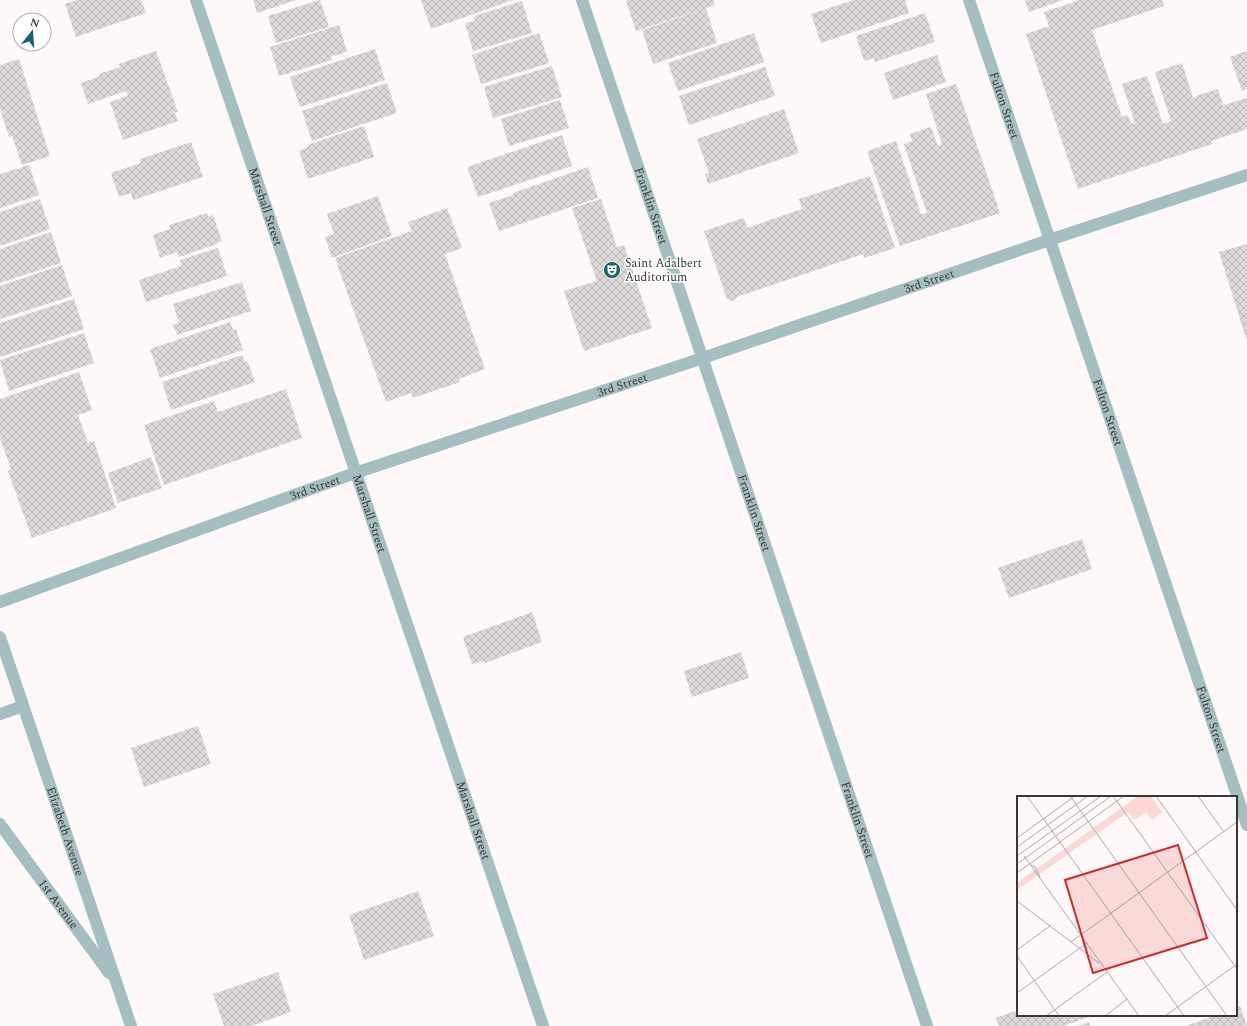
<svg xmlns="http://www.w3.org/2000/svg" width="1247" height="1026" font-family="Spectral,serif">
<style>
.building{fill:url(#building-cross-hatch)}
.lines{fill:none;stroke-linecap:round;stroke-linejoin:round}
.minor{stroke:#a4bec1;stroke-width:12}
.tertiary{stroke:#a4bec1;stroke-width:12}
.labels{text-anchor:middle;stroke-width:3;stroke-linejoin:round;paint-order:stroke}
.street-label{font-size:12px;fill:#383636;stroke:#fff}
.poi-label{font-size:12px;fill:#383636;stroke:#fff;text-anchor:start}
.inset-road{fill:none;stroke:#afabaa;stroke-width:1}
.view{fill:#d62828;fill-opacity:0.15;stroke:#d62828;stroke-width:2}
.inset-edge{fill:none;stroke:#383636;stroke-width:2}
</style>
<defs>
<pattern id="building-cross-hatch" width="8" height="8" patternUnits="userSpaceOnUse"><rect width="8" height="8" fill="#ddd8d8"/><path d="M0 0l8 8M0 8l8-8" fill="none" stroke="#bebaba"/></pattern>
</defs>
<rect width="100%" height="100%" fill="#fef9f8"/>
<path class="building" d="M 77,0 L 141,0 L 146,13 L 76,37 L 65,4 Z
M 253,0 L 296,0 L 257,13 Z
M 320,0 L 329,27 L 276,43 L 268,16 Z
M 421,0 L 513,0 L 431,29 Z
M 628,0 L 713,0 L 715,5 L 636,31 L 626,1 Z
M 854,0 L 905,0 L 909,13 L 821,43 L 811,14 Z
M 1025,0 L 1063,0 L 1029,12 Z
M 1080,0 L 1162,0 L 1164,6 L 1092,30 L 1122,117 L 1128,115 L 1131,124 L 1135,123 L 1122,84 L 1147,76 L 1163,124 L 1171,121 L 1155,72 L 1182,63 L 1193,98 L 1196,98 L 1196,96 L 1218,89 L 1223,105 L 1247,98 L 1247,129 L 1211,141 L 1212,144 L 1078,189 L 1026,34 L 1049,26 L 1044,12 Z
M 522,1 L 532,33 L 473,51 L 465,23 L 475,21 L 474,16 Z
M 706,8 L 717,43 L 653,64 L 642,30 Z
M 925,13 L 935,42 L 875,62 L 874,58 L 864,61 L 856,36 Z
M 339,25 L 347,52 L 330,57 L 332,60 L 279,76 L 270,47 Z
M 539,33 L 549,63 L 481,84 L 472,55 Z
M 754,33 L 764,62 L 678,91 L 668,63 Z
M 375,49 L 385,80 L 300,107 L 290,77 Z
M 156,51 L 178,112 L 175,112 L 178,121 L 123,140 L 110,102 L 155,86 L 128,96 L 126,91 L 88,104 L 81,83 L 100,76 L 99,74 L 120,67 L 119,64 Z
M 1247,51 L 1247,89 L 1242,91 L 1230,57 Z
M 937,55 L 946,82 L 893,100 L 884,73 Z
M 19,59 L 50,156 L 22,165 L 12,136 L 9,137 L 0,109 L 0,65 Z
M 552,66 L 562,97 L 493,118 L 484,87 Z
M 765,67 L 775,96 L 689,125 L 679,96 Z
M 387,83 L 397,113 L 312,141 L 302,111 Z
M 956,84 L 1000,213 L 900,246 L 867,151 L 896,141 L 921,214 L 927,213 L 904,144 L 912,141 L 910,134 L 931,127 L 938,146 L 942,144 L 926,94 Z
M 560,100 L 569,128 L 509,146 L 501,119 Z
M 784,109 L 799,153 L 708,184 L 705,174 L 709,173 L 697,139 Z
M 364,126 L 374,157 L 308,179 L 299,151 L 308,147 L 307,145 Z
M 562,135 L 572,166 L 478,197 L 467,167 Z
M 191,142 L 203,177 L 133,200 L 131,193 L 119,197 L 111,173 L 141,163 L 140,159 Z
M 29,165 L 39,195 L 0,208 L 0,174 Z
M 588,167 L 598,198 L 499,231 L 489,203 L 513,195 L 513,193 Z
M 870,176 L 895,248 L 864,258 L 863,254 L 737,297 L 736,299 L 732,301 L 727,299 L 704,231 L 744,218 L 747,228 L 802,209 L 799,199 Z
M 378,196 L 392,236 L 332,258 L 325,237 L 334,234 L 327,214 Z
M 40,199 L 50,229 L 0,246 L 0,212 Z
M 601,199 L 617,247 L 604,252 L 624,245 L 652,328 L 584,351 L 564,291 L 597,281 L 572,208 Z
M 447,208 L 462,248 L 445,254 L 485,369 L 459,379 L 460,382 L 413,398 L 411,393 L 386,402 L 335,258 L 412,231 L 408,222 Z
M 207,213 L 208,217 L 213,215 L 222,241 L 217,243 L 217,244 L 179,257 L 177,252 L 160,258 L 153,235 L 170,229 L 169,225 Z
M 51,232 L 61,263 L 0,283 L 0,249 Z
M 1247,244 L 1247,341 L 1219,252 Z
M 218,248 L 227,276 L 146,302 L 139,280 L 181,266 L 180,260 Z
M 62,265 L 72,296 L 0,319 L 0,286 Z
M 242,282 L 251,311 L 177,335 L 173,325 L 179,323 L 173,304 Z
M 74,299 L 84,329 L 0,357 L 0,323 Z
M 230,322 L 233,330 L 236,329 L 243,350 L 160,378 L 150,349 Z
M 84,333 L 94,363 L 9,391 L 0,360 Z
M 242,355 L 245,362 L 248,362 L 255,382 L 171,410 L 162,382 Z
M 79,372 L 92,410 L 78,415 L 88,443 L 94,441 L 116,508 L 32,538 L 8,471 L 11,469 L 0,438 L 0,399 Z
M 286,389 L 302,438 L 164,485 L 144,425 L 214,401 L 218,412 Z
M 151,457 L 162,488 L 118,503 L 108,473 Z
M 1082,539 L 1092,569 L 1009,598 L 998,568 Z
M 532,612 L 542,642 L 485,663 L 484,661 L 472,664 L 463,637 Z
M 741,652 L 749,678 L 692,697 L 684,671 Z
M 198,726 L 211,764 L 144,787 L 131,748 Z
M 418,891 L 434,936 L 364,960 L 349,915 Z
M 278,972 L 291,1012 L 251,1026 L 224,1026 L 213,994 Z
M 1240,1006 L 1247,1026 L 1186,1026 L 1216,1015 L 1236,1015 L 1236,1008 Z
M 1018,1010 L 1018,1015 L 1088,1015 L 1089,1017 L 1063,1026 L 999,1026 L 996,1018 Z
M 1089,1022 L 1090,1026 L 1078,1026 Z"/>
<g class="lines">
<g class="minor">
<path id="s1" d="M 196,0 L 543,1026"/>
<path id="s2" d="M 582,0 L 927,1026"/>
<path id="s3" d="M 969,0 L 1247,825"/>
<path id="s4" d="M 0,602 L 355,473 L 703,358 L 1049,240 L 1247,175"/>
<path d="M 0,714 L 23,706"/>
</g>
<g class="tertiary">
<path id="s5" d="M 0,637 L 131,1026"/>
<path id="s6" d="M 0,824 L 109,973"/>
</g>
</g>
<defs>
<g id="theatre-disc" transform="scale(0.9)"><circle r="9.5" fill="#16646c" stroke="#fff"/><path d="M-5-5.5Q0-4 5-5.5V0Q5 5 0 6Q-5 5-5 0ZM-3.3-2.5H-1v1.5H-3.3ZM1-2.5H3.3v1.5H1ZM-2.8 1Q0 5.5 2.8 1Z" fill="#fff"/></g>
</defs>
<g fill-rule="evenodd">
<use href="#theatre-disc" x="612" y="270"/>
</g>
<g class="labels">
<g class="street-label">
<text dy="4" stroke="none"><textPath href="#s3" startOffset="111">Fulton Street</textPath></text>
<text dy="4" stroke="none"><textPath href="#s1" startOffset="218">Marshall Street</textPath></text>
<text dy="4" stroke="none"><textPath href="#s2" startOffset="217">Franklin Street</textPath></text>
<text dy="4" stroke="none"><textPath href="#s4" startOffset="983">3rd Street</textPath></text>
<text dy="4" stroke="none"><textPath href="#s4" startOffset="659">3rd Street</textPath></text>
<text dy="4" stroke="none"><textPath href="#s3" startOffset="435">Fulton Street</textPath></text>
<text dy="4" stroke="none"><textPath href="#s4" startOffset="335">3rd Street</textPath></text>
<text dy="4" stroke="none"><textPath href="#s1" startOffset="542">Marshall Street</textPath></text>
<text dy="4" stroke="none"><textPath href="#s2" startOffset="541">Franklin Street</textPath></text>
<text dy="4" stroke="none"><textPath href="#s3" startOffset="759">Fulton Street</textPath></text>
<text dy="4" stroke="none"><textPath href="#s1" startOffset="866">Marshall Street</textPath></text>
<text dy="4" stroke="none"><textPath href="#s2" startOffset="865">Franklin Street</textPath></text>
<text dy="4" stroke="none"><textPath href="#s5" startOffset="205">Elizabeth Avenue</textPath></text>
<text dy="4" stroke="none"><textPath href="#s6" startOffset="99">1st Avenue</textPath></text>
</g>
<g class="poi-label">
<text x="625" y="267">Saint Adalbert<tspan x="625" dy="14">Auditorium</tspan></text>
</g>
</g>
<g transform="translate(1017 796)">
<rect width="220" height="220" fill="#fef9f8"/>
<path d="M 121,0 L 134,0 L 145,16 L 135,24 L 129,16 L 117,24 L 111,16 L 0,94 L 0,87 Z" fill="#fbd8d4"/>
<path class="inset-road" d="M 10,0 L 167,220M 53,0 L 210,220M 96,0 L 220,173M 139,0 L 220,114M 181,0 L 207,36M 0,42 L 58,0M 0,51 L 71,0M 0,60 L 84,0M 7,60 L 122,220M 0,68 L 94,0M 14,69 L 18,71 L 23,81M 0,77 L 107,0M 0,105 L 82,167M 54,146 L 220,26M 0,154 L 33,130M 0,160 L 42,220M 0,197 L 70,147M 29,220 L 90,176M 88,220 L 110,203M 148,220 L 220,168"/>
<path class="view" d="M 161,49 L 190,142 L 76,177 L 48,84 Z"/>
<rect width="220" height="220" class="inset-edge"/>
</g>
<g transform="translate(32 32) rotate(17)"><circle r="19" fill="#ffffff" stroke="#afafaf"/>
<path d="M0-3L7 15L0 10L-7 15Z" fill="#16646c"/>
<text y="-6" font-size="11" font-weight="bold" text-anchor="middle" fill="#383636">N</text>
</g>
</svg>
